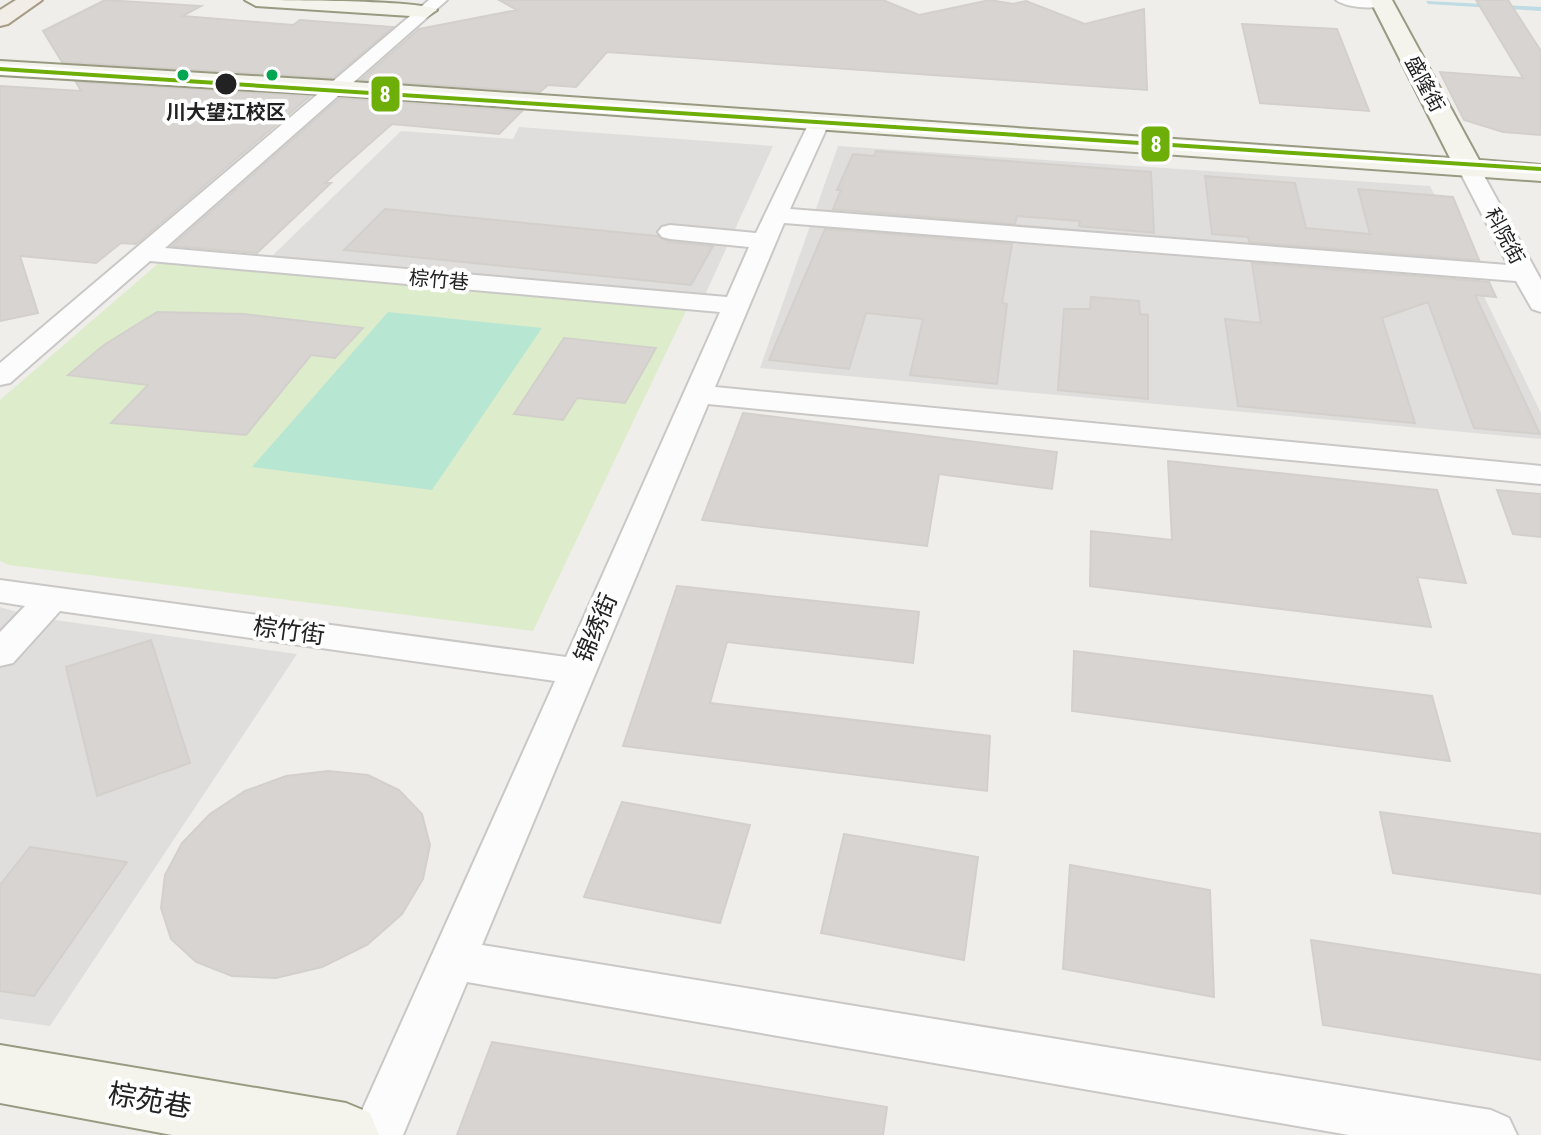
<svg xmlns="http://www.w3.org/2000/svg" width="1541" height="1135" font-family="'Roboto Condensed','Noto Sans SC',sans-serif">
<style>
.residential{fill:#dfdedc}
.grass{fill:#ddeccb}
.pitch{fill:#b7e6d2}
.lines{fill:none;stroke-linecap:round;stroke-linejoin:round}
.stream{fill:#bfdbe3;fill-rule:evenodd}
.building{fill:#d7d4d2;stroke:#d3d0cc;stroke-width:2}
.street-casing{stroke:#c9c8c7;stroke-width:4}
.secondary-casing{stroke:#999a82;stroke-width:4}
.primary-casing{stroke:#a79c86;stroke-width:4}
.street{fill:#fdfcfc;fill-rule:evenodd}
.secondary{fill:#f4f4ed;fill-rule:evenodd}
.primary{fill:#f3ede7;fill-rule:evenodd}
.metro-1-casing{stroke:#fff;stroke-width:6}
.metro-1{fill:#6eae08;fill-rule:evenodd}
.bus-dot{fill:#00a651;stroke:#fff;stroke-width:3}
.stop-dot{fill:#222;stroke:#fff;stroke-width:3}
.labels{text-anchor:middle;stroke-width:8;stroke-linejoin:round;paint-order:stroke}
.far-street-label{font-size:20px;fill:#222;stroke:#fff}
.far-stop-label{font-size:20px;font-weight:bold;fill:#222;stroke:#fff}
.street-label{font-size:24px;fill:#222;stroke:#fff}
.near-street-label{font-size:28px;fill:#222;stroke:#fff}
.line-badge{stroke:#fff;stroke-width:3}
.badge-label{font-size:22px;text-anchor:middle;font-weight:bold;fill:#fff}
</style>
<rect width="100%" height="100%" fill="#f0eeeb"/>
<path class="residential" d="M 519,127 L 773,146 L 705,295 L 271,257 L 401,131 L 513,139 Z
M 838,146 L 1430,186 L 1541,413 L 1541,439 L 760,368 Z
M 0,607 L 34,617 L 297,654 L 50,1026 L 0,1019 Z"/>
<path class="grass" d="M 160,262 L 687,309 L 533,631 L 9,565 L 0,561 L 0,400 Z"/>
<path class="pitch" d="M 388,312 L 542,328 L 432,490 L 252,467 Z"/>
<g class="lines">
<path class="stream" d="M 1426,1 L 1541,7 L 1541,11 L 1428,4 Z"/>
</g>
<path class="building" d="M 105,0 L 201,6 L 183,16 L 293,25 L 300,20 L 393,27 L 333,78 L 62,62 L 43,31 Z
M 499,0 L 883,0 L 919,15 L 990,0 L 1013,4 L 1026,1 L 1085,24 L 1144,9 L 1147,90 L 607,52 L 576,87 L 548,85 L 540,92 L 361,80 L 419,29 L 517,10 Z
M 1476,0 L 1508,0 L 1541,51 L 1541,135 L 1503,132 L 1464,120 L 1440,72 L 1523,78 Z
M 1242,24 L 1337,29 L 1369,111 L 1260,103 Z
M 76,82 L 310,96 L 136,244 L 121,243 L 96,263 L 20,256 L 38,313 L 0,321 L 0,86 L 81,91 Z
M 340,98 L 522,111 L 499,134 L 392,124 L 325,183 L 331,183 L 257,253 L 172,246 Z
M 876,151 L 1151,172 L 1154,233 L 1079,226 L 1080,221 L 1017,216 L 1015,224 L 833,209 L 841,190 L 837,190 L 853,154 L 874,156 Z
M 1205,176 L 1295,183 L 1306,228 L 1370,234 L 1358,189 L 1453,197 L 1479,260 L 1249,242 L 1248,237 L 1212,234 Z
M 385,209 L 657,236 L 669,242 L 713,246 L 691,285 L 344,250 Z
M 825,229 L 1012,244 L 1002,303 L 1007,304 L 997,384 L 910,375 L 923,319 L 866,313 L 849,369 L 769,360 Z
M 1252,263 L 1489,282 L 1496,297 L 1475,295 L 1540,434 L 1474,428 L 1428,302 L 1382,318 L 1415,423 L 1238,406 L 1225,319 L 1261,323 Z
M 1091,297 L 1139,301 L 1140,314 L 1148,315 L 1148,399 L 1058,390 L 1064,309 L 1090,309 Z
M 157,312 L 244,314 L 363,328 L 335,358 L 311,355 L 246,435 L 111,423 L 148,385 L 68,375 L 104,345 Z
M 564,338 L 656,348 L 625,403 L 577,398 L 563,420 L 514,414 Z
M 743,413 L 1057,452 L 1052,489 L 939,474 L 927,546 L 702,520 Z
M 1168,461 L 1437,490 L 1466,583 L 1417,577 L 1431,627 L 1090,586 L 1091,531 L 1172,540 Z
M 1497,490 L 1541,494 L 1541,537 L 1513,534 Z
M 677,586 L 919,612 L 913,663 L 727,642 L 710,703 L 990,736 L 987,791 L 623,746 Z
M 151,640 L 190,763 L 97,796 L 66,667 Z
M 1074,651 L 1432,696 L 1450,761 L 1072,711 Z
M 328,771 L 368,775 L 399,790 L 422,814 L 430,845 L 423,879 L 402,914 L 367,945 L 322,967 L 276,978 L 232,976 L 196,962 L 171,939 L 161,908 L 165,875 L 182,843 L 210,814 L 245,791 L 286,776 Z
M 622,802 L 750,825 L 720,923 L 584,897 Z
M 1380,812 L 1541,834 L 1541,894 L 1393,873 Z
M 844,834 L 978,857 L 964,960 L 821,933 Z
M 30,847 L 127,862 L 34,996 L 0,991 L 0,885 Z
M 1070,865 L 1210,890 L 1214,997 L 1063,969 Z
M 1311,940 L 1541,975 L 1541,1060 L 1323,1025 Z
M 492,1042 L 887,1107 L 883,1135 L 457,1135 Z"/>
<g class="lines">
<g class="street-casing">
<path id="street" d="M 429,0 L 447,0 L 165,248 L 727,297 L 749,247 L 670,239 L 662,237 L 658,232 L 662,227 L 670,225 L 756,233 L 809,123 L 819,117 L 829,123 L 790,209 L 1508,265 L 1458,168 L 1461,163 L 1477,163 L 1541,280 L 1541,312 L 1532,309 L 1516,281 L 784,223 L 715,387 L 1541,466 L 1541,484 L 708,404 L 482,945 L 1491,1110 L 1509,1118 L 1517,1135 L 1349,1135 L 467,982 L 403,1135 L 351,1135 L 555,681 L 60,611 L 13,663 L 0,666 L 0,632 L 25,606 L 0,602 L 0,580 L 566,657 L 720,312 L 150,261 L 10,383 L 0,385 L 0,363 Z
M 1336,0 L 1389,0 L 1390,2 C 1379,11 1347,8 1336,0 Z"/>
</g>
<g class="secondary-casing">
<path id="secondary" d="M 245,0 C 273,0 425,0 437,10 L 426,17 L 256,6 Z
M 1370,0 L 1392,0 L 1479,160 L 1541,165 L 1541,181 L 338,95 L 0,75 L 0,61 L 338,81 L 1450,158 Z
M 0,1045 L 346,1103 L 370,1113 L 379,1135 L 172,1135 L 0,1103 Z"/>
</g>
<g class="primary-casing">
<path id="primary" d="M 16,0 L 42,0 L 8,24 L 0,26 L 0,10 Z"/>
</g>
<use href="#street" class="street"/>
<use href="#secondary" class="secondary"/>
<use href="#primary" class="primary"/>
<g class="metro-1-casing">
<path id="metro-1" d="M 0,67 L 1541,167 L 1541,171 L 0,71 Z"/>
</g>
<use href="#metro-1" class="metro-1"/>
</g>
<g class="bus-dot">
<circle cx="183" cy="75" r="7"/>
<circle cx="272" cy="75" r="7"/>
</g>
<circle class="stop-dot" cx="226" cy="84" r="12"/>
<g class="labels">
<g class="far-street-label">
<text transform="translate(1425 84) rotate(62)" y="7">盛隆街</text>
<text transform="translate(1505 236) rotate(62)" y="7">科院街</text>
<text transform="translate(439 280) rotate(5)" y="7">棕竹巷</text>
</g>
<g class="far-stop-label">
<text x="226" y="119">川大望江校区</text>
</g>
<g class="street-label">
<text transform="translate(596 628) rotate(-67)" y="8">锦绣街</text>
<text transform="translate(289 631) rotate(8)" y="8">棕竹街</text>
</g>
<g class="near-street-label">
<text transform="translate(150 1100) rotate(10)" y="10">棕苑巷</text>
</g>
</g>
<g class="line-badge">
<rect x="370" y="75" width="31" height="38" rx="8" fill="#6eae08"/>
<rect x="1140" y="125" width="31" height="38" rx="8" fill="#6eae08"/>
</g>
<g class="badge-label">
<text x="385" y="102">8</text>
<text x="1156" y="152">8</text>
</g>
</svg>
